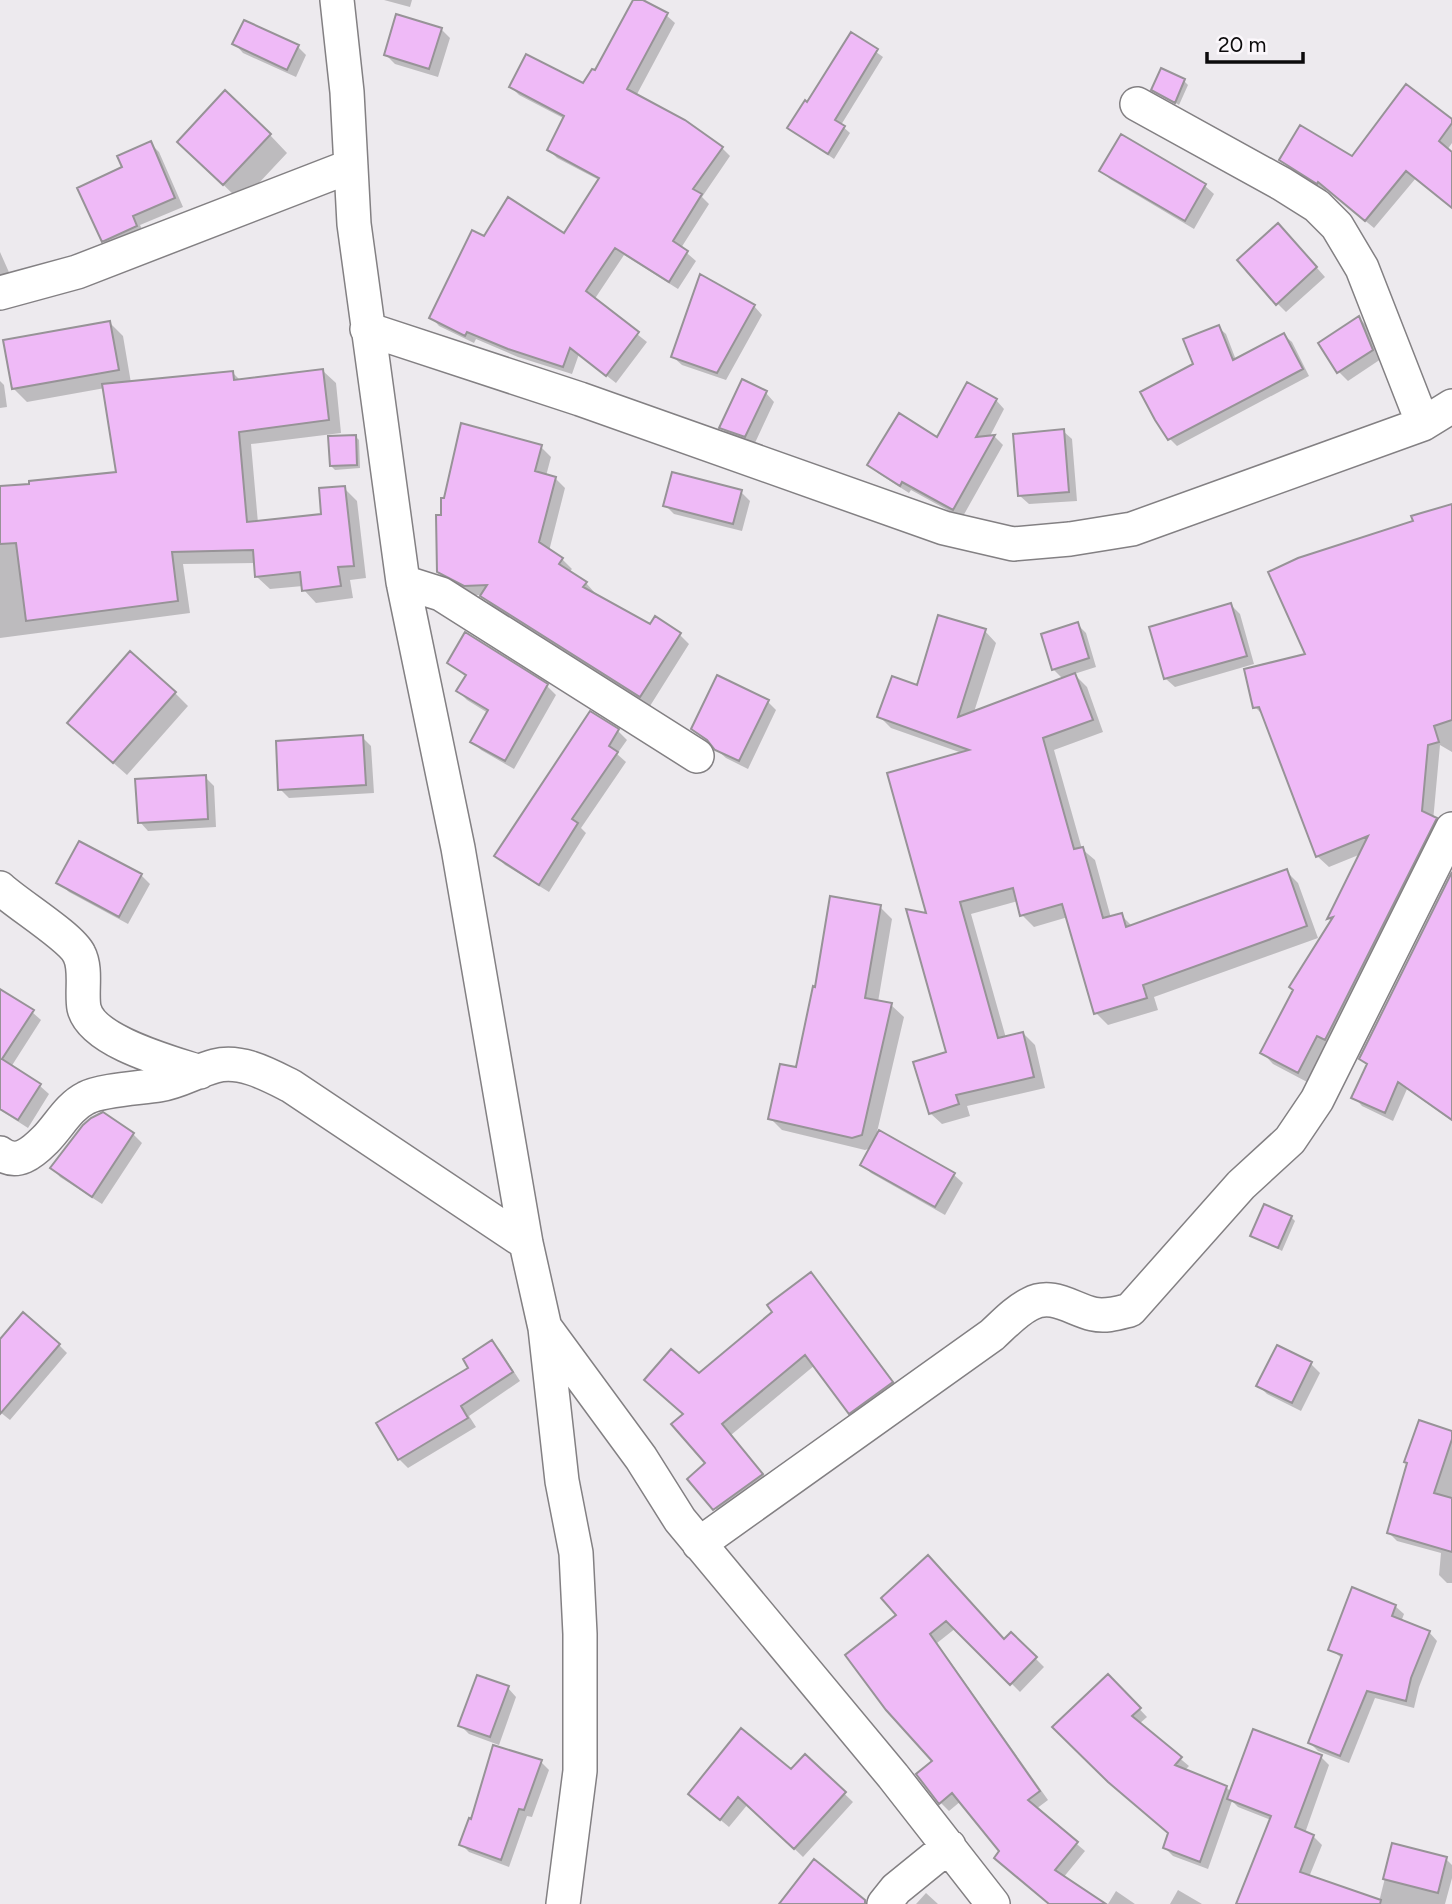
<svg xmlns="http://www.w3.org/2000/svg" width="1452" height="1904" font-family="Figtree,sans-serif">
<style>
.shadow{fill:#0003}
.building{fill:#efbaf7;stroke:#979397;stroke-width:2}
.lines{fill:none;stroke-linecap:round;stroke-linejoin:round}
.minor-casing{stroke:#838083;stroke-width:36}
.minor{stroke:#fff;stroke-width:33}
</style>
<rect width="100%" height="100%" fill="#edeaee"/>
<path class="shadow" d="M 384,0 L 412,0 L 410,7 Z
M 635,0 L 639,0 L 666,15 L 675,23 L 636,96 L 722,148 L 730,156 L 702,197 L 709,204 L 681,248 L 696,261 L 678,289 L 624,255 L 594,300 L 647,342 L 616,383 L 579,354 L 572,374 L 518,357 L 476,339 L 474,343 L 439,326 L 431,317 L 485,239 L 565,235 L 599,180 L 557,158 L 549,150 L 565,119 L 519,95 L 511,87 L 583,86 L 595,73 Z
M 441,29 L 450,38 L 438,77 L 395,64 L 386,55 Z
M 851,34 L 883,57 L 841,125 L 850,133 L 834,159 L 789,128 Z
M 235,44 L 298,47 L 306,55 L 296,77 L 243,53 Z
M 1184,81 L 1188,85 L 1179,105 L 1153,89 Z
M 1452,121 L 1452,143 L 1447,150 L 1452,154 L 1452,208 L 1416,178 L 1374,228 L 1327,189 L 1326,191 L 1290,169 L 1281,160 L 1352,158 Z
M 270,135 L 287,153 L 241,202 L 197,159 Z
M 150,143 L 159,152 L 183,207 L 140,225 L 145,235 L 113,249 L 104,241 L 124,168 Z
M 1101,171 L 1205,186 L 1214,194 L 1194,229 L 1110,179 Z
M 1287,234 L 1325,277 L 1286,312 L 1277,303 Z
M 0,252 L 12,279 L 0,285 Z
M 754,306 L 762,315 L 726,380 L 682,365 L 673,357 Z
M 1359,318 L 1368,327 L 1381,359 L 1348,381 L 1339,372 L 1320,343 Z
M 110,323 L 123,336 L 131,383 L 232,372 L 241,381 L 323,371 L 336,383 L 341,433 L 251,444 L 258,523 L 323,515 L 344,488 L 357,501 L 366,578 L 350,580 L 353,598 L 316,603 L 304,590 L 303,586 L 270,589 L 257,577 L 256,563 L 183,564 L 190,613 L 0,638 L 0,641 L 0,488 L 118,473 L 105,388 L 27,402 L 13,388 Z
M 1218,327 L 1226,334 L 1236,360 L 1284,335 L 1292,342 L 1309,376 L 1177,446 L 1170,439 L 1195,365 Z
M 0,381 L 4,385 L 7,407 L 0,408 Z
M 766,393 L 774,402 L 754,445 L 730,436 L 721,427 Z
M 996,400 L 1004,409 L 989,438 L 995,437 L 1003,445 L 962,518 L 911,490 L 909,493 L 878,473 L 870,465 L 938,440 Z
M 1063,431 L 1072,439 L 1077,501 L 1029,504 L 1020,496 Z
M 355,436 L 359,440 L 360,468 L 335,470 L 331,466 Z
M 541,447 L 551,457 L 546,476 L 555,478 L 565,488 L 549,551 L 562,559 L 572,569 L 569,572 L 586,583 L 595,593 L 594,595 L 651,626 L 679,634 L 689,644 L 650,706 L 492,606 L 481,595 L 475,595 L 449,582 L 438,572 L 443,517 Z
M 741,492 L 750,501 L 742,531 L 674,514 L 665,505 Z
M 1452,505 L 1452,752 L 1440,745 L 1429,865 L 1309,1083 L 1273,1064 L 1262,1052 L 1332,921 L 1329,919 L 1361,854 L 1329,867 L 1317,856 L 1265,717 L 1255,707 L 1307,656 L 1415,522 Z
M 1231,605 L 1240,614 L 1254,664 L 1175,687 L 1166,679 L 1151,629 Z
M 1077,624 L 1086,633 L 1096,667 L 1074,674 L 1087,687 L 1103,732 L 1054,750 L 1082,849 L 1095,860 L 1111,918 L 1121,915 L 1133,927 L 1286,871 L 1298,883 L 1318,938 L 1154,997 L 1158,1010 L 1108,1025 L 1096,1013 L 1068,917 L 1034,927 L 1022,915 L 1018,901 L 971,914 L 1006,1038 L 1023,1033 L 1035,1045 L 1045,1088 L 967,1106 L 970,1116 L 942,1124 L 930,1113 L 948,1054 L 928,915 L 962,753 L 891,728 L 879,716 L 985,631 L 996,643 L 974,712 L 1063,679 L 1053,669 Z
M 449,663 L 547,686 L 556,695 L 514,769 L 481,750 L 473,742 L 488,713 L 467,700 L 458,691 L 466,677 Z
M 175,693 L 188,706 L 127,775 L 83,736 Z
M 768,702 L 776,710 L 748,769 L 726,758 L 693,729 Z
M 590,713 L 618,731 L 627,740 L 617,754 L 626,762 L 581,828 L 586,833 L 549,892 L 505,865 L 496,856 Z
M 362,737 L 371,746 L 374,793 L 289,798 L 280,789 Z
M 205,777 L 214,786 L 216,827 L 148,831 L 140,822 Z
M 1452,874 L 1452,1121 L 1407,1089 L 1393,1121 L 1362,1106 L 1354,1097 L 1368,1066 L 1361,1059 Z
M 141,875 L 150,884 L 128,924 L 69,892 L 60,884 Z
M 880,907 L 892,919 L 878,1002 L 891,1005 L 904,1017 L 877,1132 L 954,1175 L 963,1183 L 945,1215 L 871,1173 L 862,1164 L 871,1148 L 865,1150 L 782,1130 L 770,1118 L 797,1069 L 816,989 Z
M 0,991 L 32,1012 L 41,1020 L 11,1067 L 40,1086 L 49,1094 L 28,1128 L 0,1110 Z
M 133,1134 L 142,1143 L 102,1204 L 60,1177 L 52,1168 Z
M 1291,1217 L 1295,1221 L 1282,1251 L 1252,1235 Z
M 811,1275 L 821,1285 L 902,1393 L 860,1423 L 815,1365 L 731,1435 L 772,1485 L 725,1519 L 689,1479 L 708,1464 L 685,1414 L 699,1376 L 774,1312 Z
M 0,1341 L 59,1345 L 67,1353 L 10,1420 L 0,1412 Z
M 491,1342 L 500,1350 L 520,1381 L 469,1416 L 476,1427 L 408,1468 L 399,1459 Z
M 1311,1364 L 1320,1373 L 1301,1411 L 1267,1394 L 1258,1385 Z
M 1452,1433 L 1452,1583 L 1447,1583 L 1439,1575 L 1441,1553 L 1397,1541 L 1389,1533 Z
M 884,1598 L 1004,1641 L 1011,1634 L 1044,1667 L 1020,1692 L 956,1628 L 937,1643 L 1048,1800 L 1036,1809 L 1085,1851 L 1063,1878 L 1102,1904 L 1050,1904 L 1002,1851 L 961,1801 L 949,1811 L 940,1802 L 935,1762 L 899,1615 Z
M 1395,1606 L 1404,1614 L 1401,1622 L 1429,1632 L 1437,1641 L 1419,1687 L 1414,1708 L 1375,1698 L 1349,1763 L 1318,1751 L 1310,1743 L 1343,1659 L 1330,1649 Z
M 1108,1676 L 1147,1717 L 1139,1724 L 1189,1766 L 1184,1771 L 1226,1787 L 1231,1792 L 1321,1757 L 1329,1765 L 1305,1833 L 1313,1836 L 1322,1845 L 1309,1877 L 1379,1902 L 1393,1846 L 1446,1859 L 1452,1865 L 1452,1878 L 1445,1904 L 1259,1904 L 1271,1820 L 1238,1807 L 1232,1801 L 1208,1869 L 1173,1856 L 1165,1848 L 1170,1834 Z
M 508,1688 L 516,1697 L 499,1745 L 469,1734 L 460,1725 Z
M 805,1756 L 853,1802 L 803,1857 L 748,1804 L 729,1827 L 699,1802 L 791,1771 Z
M 541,1762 L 549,1770 L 532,1817 L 527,1816 L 509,1867 L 469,1852 L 461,1844 Z
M 1178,1890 L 1202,1904 L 1170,1904 Z
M 1116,1891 L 1135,1904 L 1108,1904 Z
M 926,1893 L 938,1904 L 916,1904 Z"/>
<path class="building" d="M 633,0 L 643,0 L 668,13 L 627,89 L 685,120 L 723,147 L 693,189 L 702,194 L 673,241 L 688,251 L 669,282 L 615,248 L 586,291 L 639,332 L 606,376 L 570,348 L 563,367 L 508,349 L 467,332 L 465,336 L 429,318 L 472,230 L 484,236 L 508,197 L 564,233 L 599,178 L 547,150 L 564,116 L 509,87 L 526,54 L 583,83 L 592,69 L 595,70 Z
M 396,14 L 442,28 L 429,69 L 384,55 Z
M 244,20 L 299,45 L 287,70 L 232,44 Z
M 851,32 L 878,49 L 835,120 L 845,126 L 828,154 L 787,128 L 805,100 L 807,102 Z
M 1161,68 L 1185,79 L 1175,103 L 1151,90 Z
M 1406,84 L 1452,119 L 1452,123 L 1439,141 L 1452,152 L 1452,208 L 1406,171 L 1365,221 L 1318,182 L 1317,184 L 1279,160 L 1300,125 L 1352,156 Z
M 225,90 L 271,134 L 223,185 L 177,142 Z
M 1121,134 L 1206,184 L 1185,221 L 1099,171 Z
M 151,141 L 175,198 L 133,216 L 137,226 L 102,242 L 77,188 L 122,167 L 117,156 Z
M 1278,223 L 1317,267 L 1276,305 L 1237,260 Z
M 700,274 L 755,305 L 717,373 L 671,357 Z
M 1359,316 L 1373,350 L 1337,373 L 1318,343 Z
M 110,321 L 119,370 L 12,389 L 3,340 Z
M 1219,325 L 1233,360 L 1284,333 L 1303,369 L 1168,440 L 1155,420 L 1140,392 L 1193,364 L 1183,339 Z
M 323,369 L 329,420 L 239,432 L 247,522 L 321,514 L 319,488 L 345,486 L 354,566 L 338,567 L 341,586 L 302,591 L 300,572 L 255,577 L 253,550 L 172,552 L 178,601 L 26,621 L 16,543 L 0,544 L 0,486 L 29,484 L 29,481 L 116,472 L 102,384 L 233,371 L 234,380 Z
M 742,379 L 767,391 L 745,437 L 719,428 Z
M 967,382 L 997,399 L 976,437 L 995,435 L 953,510 L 902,482 L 900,486 L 867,465 L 899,413 L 937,437 Z
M 461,423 L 542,445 L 535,471 L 556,477 L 539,542 L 563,558 L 559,564 L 587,582 L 583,587 L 650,624 L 655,616 L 681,633 L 640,697 L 480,596 L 487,585 L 464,586 L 437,572 L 436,515 L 441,515 L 441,498 L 444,498 Z
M 1064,429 L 1069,492 L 1018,496 L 1013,434 Z
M 356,435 L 357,465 L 330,466 L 328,436 Z
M 672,472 L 742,490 L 733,524 L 663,506 Z
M 1452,504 L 1452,720 L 1434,726 L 1439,742 L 1428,745 L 1422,811 L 1437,818 L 1325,1040 L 1317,1036 L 1298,1073 L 1260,1053 L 1293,990 L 1289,987 L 1333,917 L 1327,919 L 1368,836 L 1316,857 L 1259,707 L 1253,708 L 1244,669 L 1305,654 L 1268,572 L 1298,558 L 1413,521 L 1411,516 Z
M 1231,603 L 1247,656 L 1164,679 L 1149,627 Z
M 938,615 L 986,629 L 958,717 L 1075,673 L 1093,720 L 1043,738 L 1074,849 L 1083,847 L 1103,918 L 1122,913 L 1126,927 L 1287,869 L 1307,926 L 1143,985 L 1147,998 L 1094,1014 L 1062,904 L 1020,916 L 1013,888 L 960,902 L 998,1038 L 1023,1032 L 1034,1077 L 956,1095 L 959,1104 L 929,1114 L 913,1062 L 946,1052 L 906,909 L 926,913 L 887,773 L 969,750 L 877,717 L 892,676 L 917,685 Z
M 1078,622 L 1089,658 L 1052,670 L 1041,634 Z
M 465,632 L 548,684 L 505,761 L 470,742 L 488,710 L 456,691 L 466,675 L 447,663 Z
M 130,651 L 176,692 L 113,763 L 67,723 Z
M 717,675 L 769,700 L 739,761 L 715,750 L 707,740 L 691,729 Z
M 590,711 L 619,729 L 609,746 L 618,752 L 572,819 L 578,823 L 539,885 L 494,856 Z
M 363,735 L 366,785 L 278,790 L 276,741 Z
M 206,775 L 208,819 L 138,823 L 135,779 Z
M 79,841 L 142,874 L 119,917 L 56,883 Z
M 1452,872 L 1452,1120 L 1398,1082 L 1385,1113 L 1351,1098 L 1367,1064 L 1359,1059 Z
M 830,896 L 881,905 L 865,998 L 892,1003 L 862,1135 L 852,1138 L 768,1119 L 780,1064 L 796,1067 L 813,986 L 815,987 Z
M 0,989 L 34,1010 L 2,1059 L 41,1084 L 18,1120 L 0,1109 Z
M 103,1112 L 134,1133 L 92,1197 L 50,1168 L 83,1125 L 91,1118 Z
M 879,1130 L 955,1173 L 935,1207 L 860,1165 Z
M 1264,1204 L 1292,1216 L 1278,1248 L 1250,1236 Z
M 811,1272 L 893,1382 L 849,1414 L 805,1355 L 722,1424 L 763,1474 L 713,1510 L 687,1479 L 705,1463 L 671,1424 L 683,1414 L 644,1380 L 671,1349 L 699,1373 L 772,1312 L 767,1305 Z
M 23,1312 L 60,1344 L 0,1414 L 0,1339 Z
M 492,1340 L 513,1372 L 461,1406 L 468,1418 L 398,1460 L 376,1423 L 468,1368 L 463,1359 Z
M 1277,1345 L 1312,1362 L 1292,1403 L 1256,1386 Z
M 1419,1420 L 1452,1431 L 1452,1439 L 1434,1493 L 1452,1498 L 1452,1552 L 1387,1533 L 1407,1463 L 1404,1462 Z
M 928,1555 L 1004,1639 L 1011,1632 L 1037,1657 L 1010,1685 L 946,1621 L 930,1634 L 1040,1791 L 1028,1800 L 1078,1842 L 1055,1870 L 1106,1904 L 1049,1904 L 994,1858 L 999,1851 L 952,1793 L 939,1804 L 916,1774 L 932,1761 L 886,1710 L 845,1655 L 896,1615 L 881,1598 Z
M 1352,1587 L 1396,1605 L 1392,1616 L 1430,1631 L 1411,1678 L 1406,1701 L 1367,1691 L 1340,1756 L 1308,1743 L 1342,1655 L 1328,1650 Z
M 1108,1674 L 1141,1708 L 1132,1716 L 1182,1757 L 1175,1765 L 1227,1786 L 1200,1862 L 1163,1848 L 1168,1833 L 1108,1782 L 1052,1727 Z
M 477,1675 L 509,1686 L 490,1737 L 458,1726 Z
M 741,1728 L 791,1769 L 805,1754 L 846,1792 L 794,1849 L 738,1797 L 720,1820 L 688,1794 Z
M 1253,1729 L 1322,1755 L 1295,1827 L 1314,1835 L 1300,1872 L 1381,1900 L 1380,1904 L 1236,1904 L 1271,1816 L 1227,1799 Z
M 493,1745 L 542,1760 L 524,1810 L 519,1809 L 501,1860 L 459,1845 L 469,1818 L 471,1819 Z
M 1392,1843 L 1447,1857 L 1438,1893 L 1383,1879 Z
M 814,1859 L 865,1900 L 865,1904 L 779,1904 Z"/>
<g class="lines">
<g class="minor-casing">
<path id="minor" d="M 337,0 L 347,92 L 354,224 L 403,582 L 458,848 L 526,1243 L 545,1328 L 562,1481 L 576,1553 L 580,1634 L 580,1771 L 563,1904
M 1137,104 L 1282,184 L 1317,206 L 1337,226 L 1362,268 L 1423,424
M 0,293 L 77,272 L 351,166
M 367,329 L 580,399 L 944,528 L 1013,544 L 1070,539 L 1132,529 L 1423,424 L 1452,406
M 403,582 L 441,594 L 697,756
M 0,888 C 17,904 71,937 79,954 C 87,969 81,992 84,1008 C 92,1042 170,1062 200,1072
M 0,1153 C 17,1166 32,1153 45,1140 C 59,1126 68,1107 86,1098 C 101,1090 141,1088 159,1085 C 179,1082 196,1071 215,1066 C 241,1059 269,1075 291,1086 L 526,1243
M 547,1330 L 641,1458 L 680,1520 L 893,1776 L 993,1904
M 699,1544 L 992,1335 C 1004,1324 1016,1311 1030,1304 C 1052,1292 1072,1309 1093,1314 C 1106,1317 1118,1313 1130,1310 L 1241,1185 L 1290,1140 L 1317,1100 L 1452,829
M 884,1904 L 896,1889 L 949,1846"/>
</g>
<use href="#minor" class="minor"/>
</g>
<path d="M1207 52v10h96v-10" fill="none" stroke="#0c0b0c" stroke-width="3.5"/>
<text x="1218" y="52" font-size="21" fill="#0c0b0c" stroke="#fbf7fb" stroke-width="5" paint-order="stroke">20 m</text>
</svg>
